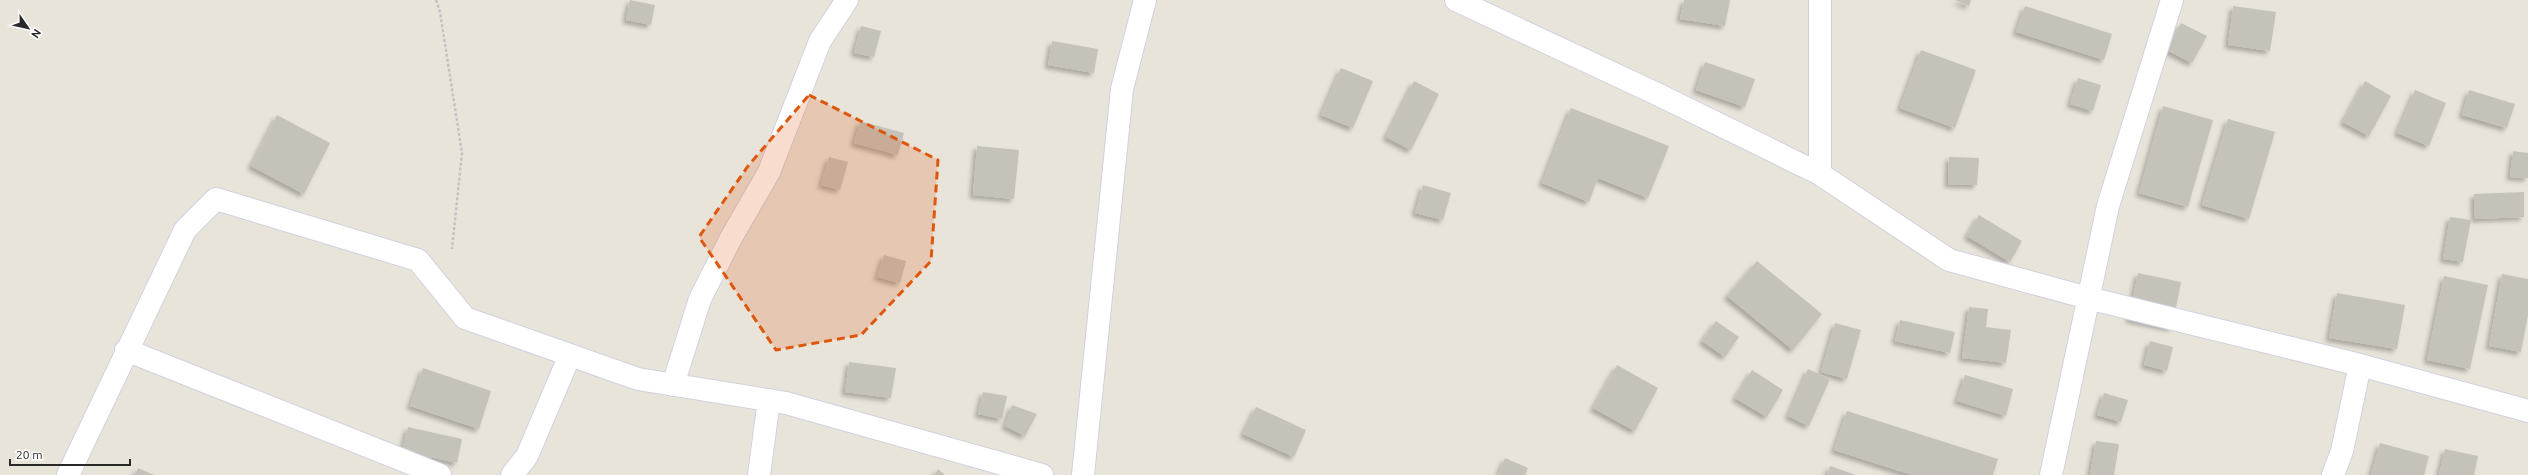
<svg xmlns="http://www.w3.org/2000/svg" width="2528" height="475" font-family="Ubuntu,sans-serif">
<style>
.building{fill:#c5c2b9;filter:url(#shadow)}
.lines{fill:none;stroke-linecap:round;stroke-linejoin:round}
.minor-casing{stroke:#d0d1e0;stroke-width:24}
.path{stroke:#c3c3c3;stroke-width:2.5;stroke-dasharray:3 2;stroke-linecap:butt}
.minor{stroke:#fff;stroke-width:22}
.marked{fill:#de570d;fill-opacity:0.2;stroke:#de570d;stroke-width:3;stroke-dasharray:8 5;stroke-linejoin:round}
</style>
<defs>
<filter id="shadow"><feDropShadow dx="-3.5" dy="3.5" stdDeviation="2" flood-color="#0004"/></filter>
</defs>
<rect width="100%" height="100%" fill="#e9e4da"/>
<path class="building" d="M 630,0 L 655,5 L 651,25 L 626,20 Z
M 1684,0 L 1730,0 L 1725,26 L 1680,19 Z
M 1955,0 L 1971,0 L 1969,6 Z
M 2025,6 L 2112,34 L 2104,60 L 2016,32 Z
M 2233,6 L 2276,12 L 2270,51 L 2228,45 Z
M 2181,23 L 2207,36 L 2192,63 L 2167,50 Z
M 861,26 L 881,31 L 874,57 L 854,53 Z
M 1052,41 L 1098,49 L 1094,73 L 1048,65 Z
M 1921,50 L 1976,70 L 1955,128 L 1900,108 Z
M 1705,62 L 1755,79 L 1745,107 L 1696,90 Z
M 1341,68 L 1373,81 L 1353,128 L 1321,115 Z
M 2078,78 L 2101,85 L 2093,111 L 2070,104 Z
M 1414,81 L 1439,94 L 1411,150 L 1386,137 Z
M 2365,81 L 2391,96 L 2369,136 L 2343,122 Z
M 2415,90 L 2446,103 L 2429,146 L 2397,133 Z
M 2469,90 L 2515,104 L 2507,128 L 2462,115 Z
M 2163,106 L 2213,120 L 2188,207 L 2139,193 Z
M 1571,108 L 1669,146 L 1648,198 L 1598,178 L 1589,202 L 1542,183 Z
M 277,115 L 330,143 L 304,194 L 251,166 Z
M 2228,119 L 2275,132 L 2249,219 L 2202,205 Z
M 860,121 L 904,133 L 898,155 L 854,143 Z
M 977,146 L 1019,150 L 1014,199 L 973,195 Z
M 2513,151 L 2528,153 L 2528,178 L 2510,177 Z
M 829,157 L 848,162 L 840,190 L 821,185 Z
M 1949,157 L 1979,158 L 1977,185 L 1948,184 Z
M 1423,185 L 1451,193 L 1443,220 L 1415,213 Z
M 2524,192 L 2524,217 L 2475,219 L 2474,194 Z
M 1979,215 L 2022,241 L 2010,262 L 1967,236 Z
M 2450,217 L 2471,220 L 2463,262 L 2443,259 Z
M 884,255 L 906,261 L 900,283 L 877,277 Z
M 1757,261 L 1822,314 L 1793,350 L 1727,296 Z
M 2138,273 L 2181,282 L 2172,328 L 2129,319 Z
M 2502,274 L 2528,279 L 2528,315 L 2521,352 L 2489,346 Z
M 2444,276 L 2488,285 L 2470,369 L 2427,360 Z
M 2337,293 L 2405,305 L 2397,349 L 2329,338 Z
M 1969,307 L 1988,309 L 1986,327 L 2011,330 L 2006,363 L 1962,358 Z
M 1900,320 L 1955,332 L 1950,353 L 1895,341 Z
M 1716,321 L 1739,337 L 1725,357 L 1702,341 Z
M 1835,323 L 1861,330 L 1847,379 L 1821,372 Z
M 2150,341 L 2173,347 L 2167,371 L 2144,365 Z
M 849,362 L 896,368 L 891,398 L 845,392 Z
M 1617,365 L 1658,388 L 1635,431 L 1593,408 Z
M 423,368 L 491,391 L 479,429 L 410,406 Z
M 1808,369 L 1830,379 L 1809,426 L 1788,416 Z
M 1752,370 L 1783,390 L 1767,417 L 1735,398 Z
M 1965,375 L 2013,389 L 2006,416 L 1957,401 Z
M 983,392 L 1007,396 L 1002,419 L 978,414 Z
M 2104,393 L 2128,400 L 2121,422 L 2097,415 Z
M 1012,405 L 1037,414 L 1025,436 L 1005,426 Z
M 1256,407 L 1306,430 L 1294,457 L 1243,434 Z
M 1847,411 L 1998,459 L 1993,475 L 1912,475 L 1834,450 Z
M 408,427 L 462,439 L 457,463 L 402,451 Z
M 2096,441 L 2119,444 L 2114,475 L 2090,475 Z
M 2380,443 L 2429,456 L 2424,475 L 2371,475 Z
M 2445,449 L 2478,456 L 2474,475 L 2439,475 Z
M 1505,458 L 1528,468 L 1525,475 L 1498,475 Z
M 1830,466 L 1856,475 L 1827,475 Z
M 138,468 L 154,475 L 135,475 Z
M 938,469 L 945,475 L 934,475 Z"/>
<g class="lines">
<g class="minor-casing">
<path id="minor" d="M 1456,0 L 1657,94 L 1820,174
M 1820,0 L 1820,174 L 1949,260 L 2088,298 L 2360,365 L 2528,411
M 126,350 L 440,475
M 673,385 L 700,299 L 731,238 L 769,172 L 820,41 L 847,0
M 68,475 L 185,230 L 216,199 L 418,260 L 465,318 L 638,379 L 786,403 L 1042,475
M 512,475 L 527,456 L 570,355
M 759,475 L 769,400
M 1083,475 L 1122,89 L 1145,0
M 2051,475 L 2108,206 L 2172,0
M 2333,475 L 2342,451 L 2360,365"/>
</g>
<path class="path" d="M 436,0 L 440,12 L 462,153 L 452,249"/>
<use href="#minor" class="minor"/>
</g>
<path class="marked" d="M 809,95 L 938,160 L 931,261 L 861,335 L 776,350 L 699,237 L 748,166 Z"/>
<g transform="translate(28 28) rotate(124)" stroke="#ffffff" stroke-width="3" paint-order="stroke">
<path d="M0-3L7 15L0 10L-7 15Z" fill="#282828"/>
<text y="-6" font-size="11" font-weight="bold" text-anchor="middle" fill="#282828">N</text>
</g>
<path d="M10 459v6h120v-6" fill="none" stroke="#282828" stroke-width="2"/>
<text x="16" y="459" font-size="12" fill="#282828" stroke="#ffffff" stroke-width="3" paint-order="stroke">20 m</text>
</svg>
